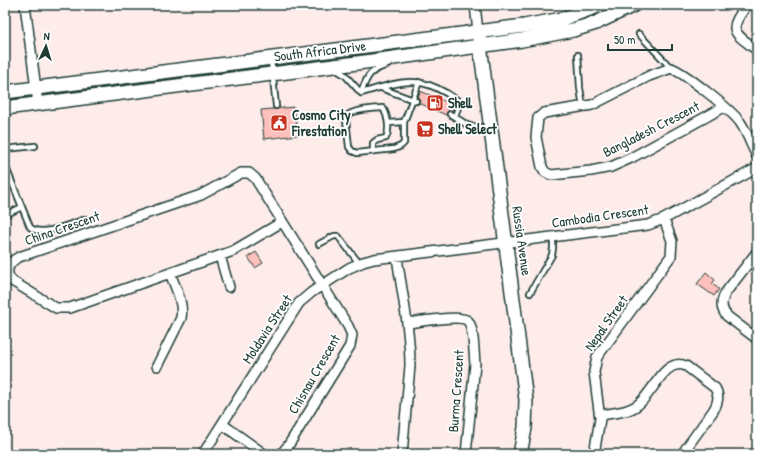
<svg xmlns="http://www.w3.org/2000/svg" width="762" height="459" font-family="'Patrick Hand',sans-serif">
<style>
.building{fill:#fdc0bc;stroke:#1f3d34}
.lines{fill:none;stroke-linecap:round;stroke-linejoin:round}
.lane-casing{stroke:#1f3d34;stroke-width:8}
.street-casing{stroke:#1f3d34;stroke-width:12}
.secondary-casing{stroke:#1f3d34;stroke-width:16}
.lane{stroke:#fff;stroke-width:4.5}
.street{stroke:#fff;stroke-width:9}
.secondary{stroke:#fff;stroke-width:13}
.labels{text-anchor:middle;stroke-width:3.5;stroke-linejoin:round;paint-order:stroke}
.street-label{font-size:14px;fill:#1f3d34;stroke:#fff}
.poi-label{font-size:14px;font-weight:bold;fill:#1f3d34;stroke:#fff;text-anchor:start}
</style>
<rect width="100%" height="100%" fill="#feeceb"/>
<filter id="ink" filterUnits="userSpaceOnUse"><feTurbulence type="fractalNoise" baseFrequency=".025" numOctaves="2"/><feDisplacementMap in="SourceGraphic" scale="8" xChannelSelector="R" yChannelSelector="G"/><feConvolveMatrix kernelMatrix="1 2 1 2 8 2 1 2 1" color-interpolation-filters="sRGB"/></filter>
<g filter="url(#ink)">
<path class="building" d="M 420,91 L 454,105 L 452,111 L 448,111 L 446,115 L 419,103 L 420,100 L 418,98 Z
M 294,107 L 298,135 L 264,139 L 261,110 Z
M 256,252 L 263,263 L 255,268 L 248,257 Z
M 706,272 L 715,280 L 712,284 L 719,289 L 714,296 L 697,284 Z"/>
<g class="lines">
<g class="lane-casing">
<path id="lane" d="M 639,34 L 671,68
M 578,55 L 580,88 L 583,107
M 271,60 L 276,106
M 337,70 L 345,75 L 361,93
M 381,88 L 416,101
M 361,93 C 376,89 397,81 413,82 C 428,82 446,92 457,100 L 459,105 L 455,116
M 361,93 C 368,73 370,71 390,64
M 450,114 L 469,126 L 489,128
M 388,123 L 404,122
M 5,149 L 35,146
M 373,151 L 373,143 L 377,140 L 386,138 C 390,130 388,116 383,108 C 376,108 353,110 348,115 C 346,117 347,117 346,120 L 349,147 L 352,151 L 357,153 L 394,149 L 401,146 L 404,143 L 404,122 L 419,82
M 5,165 L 30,227 C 41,238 72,223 86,219
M 5,215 L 22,207
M 319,244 L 334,236 L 338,236 L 359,263
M 530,293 L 552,255 L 553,248 L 553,237"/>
</g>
<g class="street-casing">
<path id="street" d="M 25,5 L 38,104
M 475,5 L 478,32
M 747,5 C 727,31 733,32 757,50
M 724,107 L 631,158 L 611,167 L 591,171 L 551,175 L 545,172 L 542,167 L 536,137 L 538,118 L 544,113 L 592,105 L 649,76 L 671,68 C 685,73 731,110 740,122 C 747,132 751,145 757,156
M 757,252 L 726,292 C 721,301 720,308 727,316 L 757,339
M 220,256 L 229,287
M 397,257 C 402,293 410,329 410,366 L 402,454
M 407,323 C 418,322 461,314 468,321 C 474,328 474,355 475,364 L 466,454
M 157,366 L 181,318 C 184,303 175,287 170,273
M 600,415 C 612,413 626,413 636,406 C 652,397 664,356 686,366 L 715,388 C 720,396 718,403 713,411 L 682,454
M 222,424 L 264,454
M 203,454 L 299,303 L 312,292 L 349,268 L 363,262 L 374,259 L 648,225 L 664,219 L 757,168
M 281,454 L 288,446 L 350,346 L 352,335 L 348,326 L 255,178 L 249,173 L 241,173 L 201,195 L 19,257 C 9,262 3,272 12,281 L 56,308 L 70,308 L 233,251 L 282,222
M 594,454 L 600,419 L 594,372 L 597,357 L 671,256 L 672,241 L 664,219"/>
</g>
<g class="secondary-casing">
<path id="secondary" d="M 479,37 L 526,400 L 525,428 L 520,454
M 5,92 L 524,26 L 562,19 L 601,5
M 5,108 L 365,62 L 522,40 L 573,30 L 596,23 L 634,5"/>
</g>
<use href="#lane" class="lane"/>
<use href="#street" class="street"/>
<use href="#secondary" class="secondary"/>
</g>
</g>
<defs>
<g id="fuel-square" transform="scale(0.9)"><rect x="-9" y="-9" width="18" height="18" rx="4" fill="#c8321e" stroke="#fff"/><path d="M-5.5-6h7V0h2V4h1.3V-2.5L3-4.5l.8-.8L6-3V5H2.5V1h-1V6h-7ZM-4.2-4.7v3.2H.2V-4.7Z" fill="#fff"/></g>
<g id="civic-square" transform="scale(0.9)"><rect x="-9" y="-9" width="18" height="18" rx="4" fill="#c8321e" stroke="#fff"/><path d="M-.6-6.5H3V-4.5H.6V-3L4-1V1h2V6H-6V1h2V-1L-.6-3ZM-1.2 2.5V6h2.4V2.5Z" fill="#fff"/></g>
<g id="supermarket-square" transform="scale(0.9)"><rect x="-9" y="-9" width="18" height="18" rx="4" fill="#c8321e" stroke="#fff"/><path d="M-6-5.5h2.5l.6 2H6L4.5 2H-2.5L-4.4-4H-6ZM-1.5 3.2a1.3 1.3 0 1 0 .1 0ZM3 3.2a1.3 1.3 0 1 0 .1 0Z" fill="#fff"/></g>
</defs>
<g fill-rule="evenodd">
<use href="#fuel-square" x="435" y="103"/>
<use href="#civic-square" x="279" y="123"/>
<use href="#supermarket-square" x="425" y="129"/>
</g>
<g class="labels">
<g class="street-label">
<text transform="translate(320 51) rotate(-7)" y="5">South Africa Drive</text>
<text transform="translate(651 129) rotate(-27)" y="5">Bangladesh Crescent</text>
<text transform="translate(600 216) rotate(-8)" y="5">Cambodia Crescent</text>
<text transform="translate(62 228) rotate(-19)" y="5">China Crescent</text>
<text transform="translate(522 241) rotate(82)" y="5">Russia Avenue</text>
<text transform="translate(606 323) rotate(-55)" y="5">Nepal Street</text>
<text transform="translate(267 329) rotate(-57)" y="5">Moldavia Street</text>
<text transform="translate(314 374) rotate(-60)" y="5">Chisnau Crescent</text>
<text transform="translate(456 391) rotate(-86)" y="5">Burma Crescent</text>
</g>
<g class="poi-label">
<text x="448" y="108">Shell</text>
<text x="292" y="120">Cosmo City<tspan x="292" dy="16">Firestation</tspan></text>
<text x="438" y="134">Shell Select</text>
</g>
</g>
<rect width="762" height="459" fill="none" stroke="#fff" stroke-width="20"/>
<rect x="10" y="10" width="742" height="439" fill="none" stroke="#1f3d34" stroke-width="1.5" filter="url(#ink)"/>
<g transform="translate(46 46) rotate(4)" stroke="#ffffff" stroke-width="3" paint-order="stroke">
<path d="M0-3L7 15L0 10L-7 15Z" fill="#1f3d34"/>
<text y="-6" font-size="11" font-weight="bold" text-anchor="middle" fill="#1f3d34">N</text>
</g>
<path d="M608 44v6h64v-6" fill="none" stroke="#1f3d34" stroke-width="2"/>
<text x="614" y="44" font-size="12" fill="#1f3d34" stroke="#ffffff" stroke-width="3" paint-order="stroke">50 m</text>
</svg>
